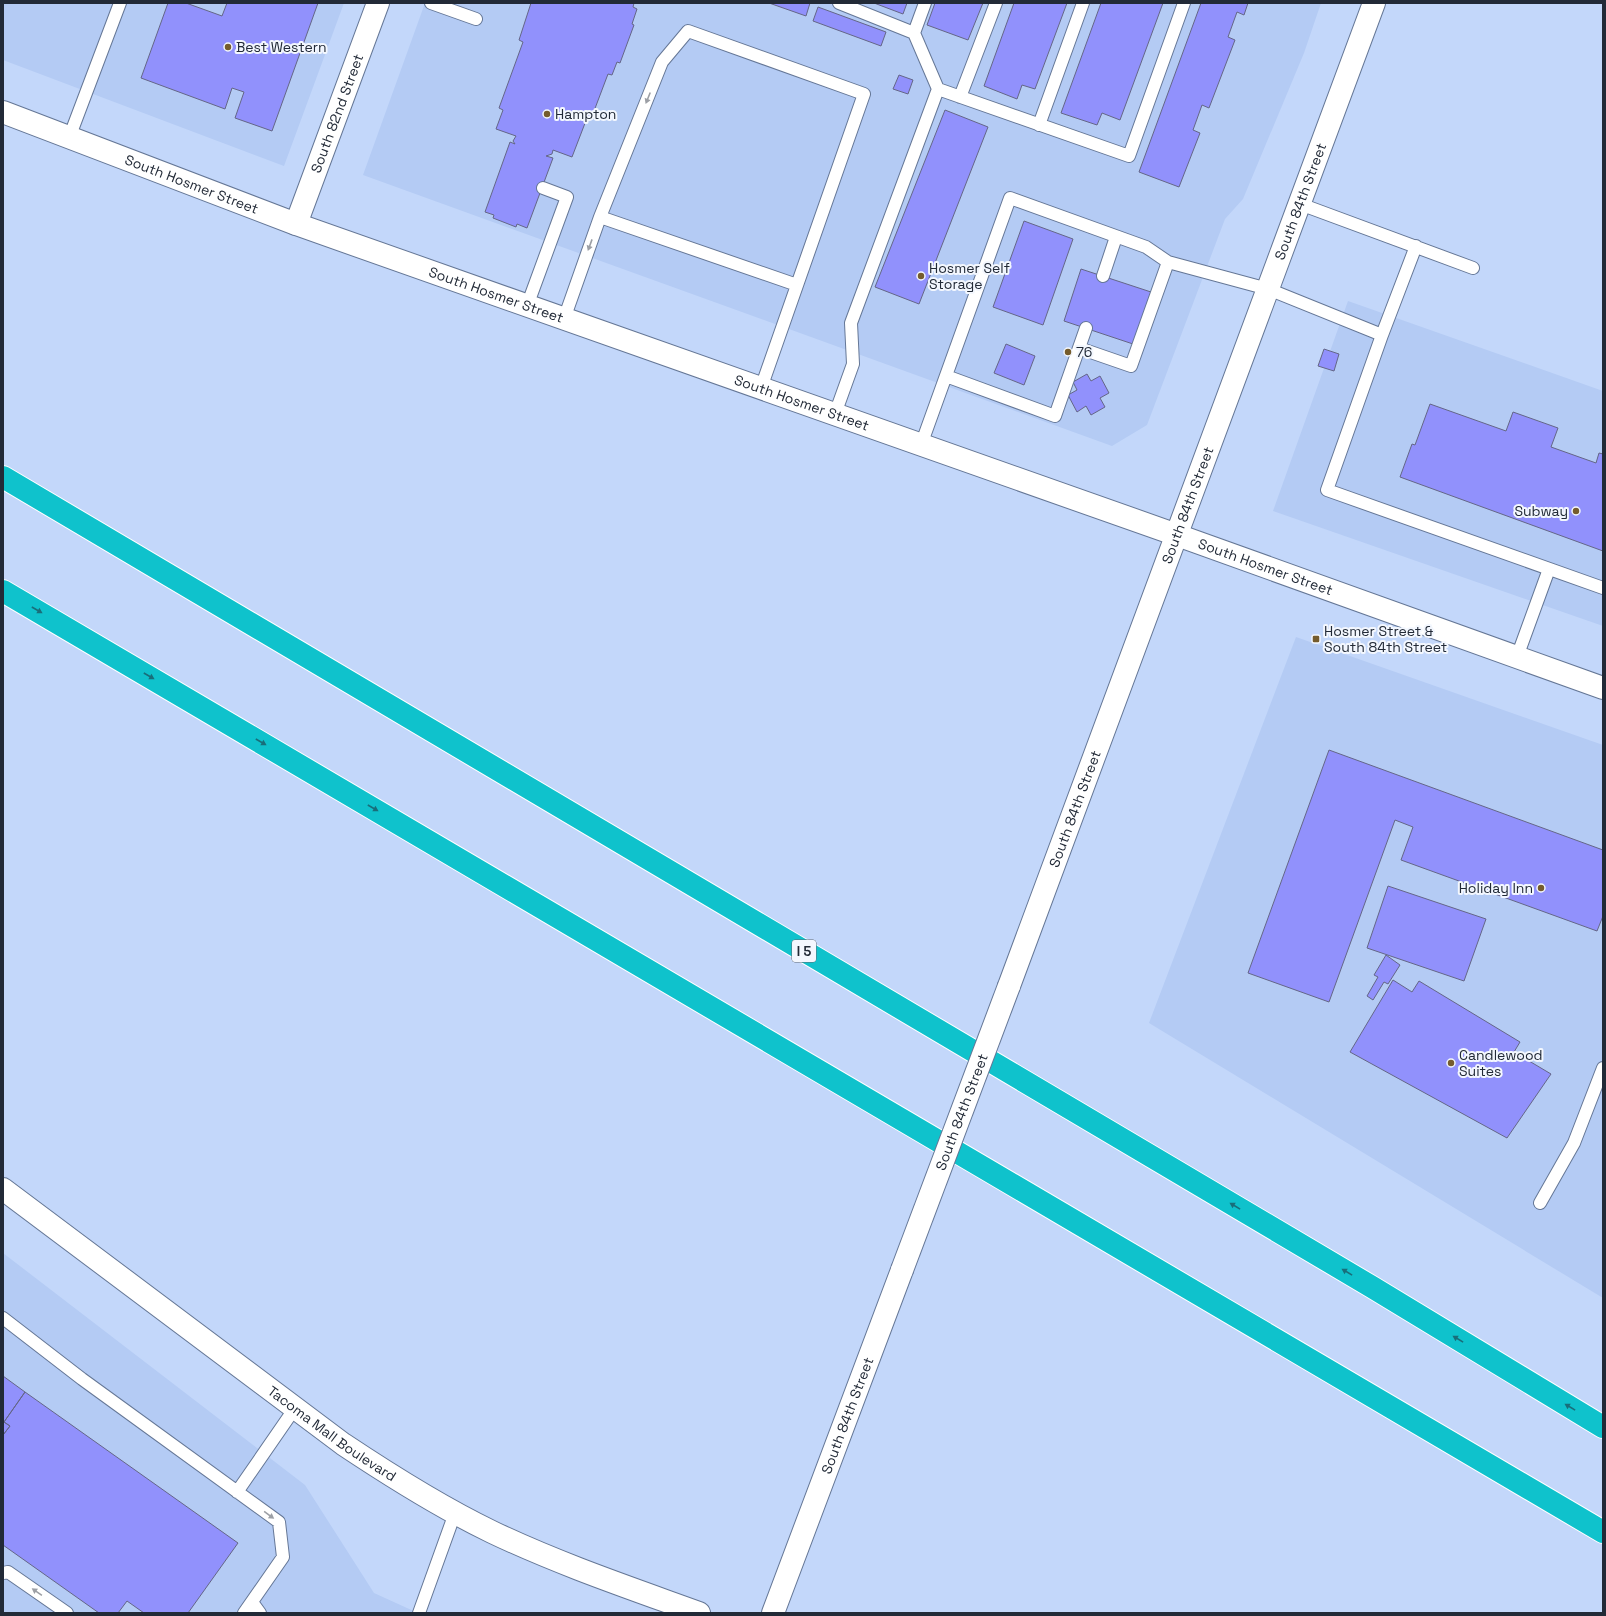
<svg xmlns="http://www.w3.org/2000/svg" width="1606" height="1616" font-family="'Space Grotesk',sans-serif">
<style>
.built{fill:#b4cbf4}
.building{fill:#9191fc;stroke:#646687}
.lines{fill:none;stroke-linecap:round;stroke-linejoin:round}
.lane-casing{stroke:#657796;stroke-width:14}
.street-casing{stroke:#657796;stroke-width:24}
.secondary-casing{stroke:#657796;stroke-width:24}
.highway-casing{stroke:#fff;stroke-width:24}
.lane{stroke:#fff;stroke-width:12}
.street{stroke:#fff;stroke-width:22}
.secondary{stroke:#fff;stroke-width:22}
.highway{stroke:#0fc2cc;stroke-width:22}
.secondary-bridge-casing{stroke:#657796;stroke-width:24;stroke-linecap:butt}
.secondary-bridge{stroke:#fff;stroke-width:22}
.oneway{fill:#9c9fa5}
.oneway2{fill:#196e7a}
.poi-dot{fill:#755c2d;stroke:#f3f7fe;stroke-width:1.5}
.labels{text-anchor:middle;stroke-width:4;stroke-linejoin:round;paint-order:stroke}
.shield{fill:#f3f7fe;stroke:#616873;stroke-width:1}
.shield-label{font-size:13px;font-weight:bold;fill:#222a37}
.poi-label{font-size:14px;fill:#222a37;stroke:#f3f7fe;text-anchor:start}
.street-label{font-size:14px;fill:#222a37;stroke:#f3f7fe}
</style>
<rect width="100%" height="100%" fill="#c3d7fa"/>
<path class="built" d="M 3,3 L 344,3 L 284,166 L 3,60 Z
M 425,3 L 1321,3 L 1304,53 L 1243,199 L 1225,219 L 1147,425 L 1112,446 L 363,175 Z
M 1348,301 L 1603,391 L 1603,626 L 1273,511 Z
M 1296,637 L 1603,745 L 1603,1298 L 1149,1023 Z
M 3,1253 L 305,1485 L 374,1593 L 418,1613 L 3,1613 Z"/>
<path class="building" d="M 168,3 L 186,3 L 222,16 L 227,3 L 318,3 L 272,131 L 235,118 L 244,92 L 232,88 L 225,109 L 141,78 Z
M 531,3 L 634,3 L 633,7 L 637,9 L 632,24 L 634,25 L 620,63 L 617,62 L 612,75 L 608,74 L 591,119 L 587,118 L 572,157 L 553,150 L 552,154 L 546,156 L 553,158 L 527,228 L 517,224 L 516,227 L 493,218 L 494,215 L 485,212 L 510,142 L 515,144 L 513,141 L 516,136 L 496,129 L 503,110 L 499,108 L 523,42 L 519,40 Z
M 769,3 L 810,3 L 806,16 Z
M 874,3 L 907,3 L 903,14 Z
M 935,3 L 983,3 L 968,40 L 927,25 Z
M 1014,3 L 1067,3 L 1035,89 L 1022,85 L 1017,99 L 984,86 Z
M 1101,3 L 1163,3 L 1120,120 L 1102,113 L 1097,125 L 1061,113 Z
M 1201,3 L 1248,3 L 1244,15 L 1237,12 L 1228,37 L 1235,40 L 1209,108 L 1202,105 L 1193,130 L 1200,133 L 1179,187 L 1139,172 Z
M 818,7 L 886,32 L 881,46 L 813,21 Z
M 899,75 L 913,80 L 908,94 L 893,89 Z
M 945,110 L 988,127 L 919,304 L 875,287 Z
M 1024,221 L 1073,239 L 1043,325 L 993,307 Z
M 1081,269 L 1151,292 L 1133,344 L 1064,321 Z
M 1006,344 L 1035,356 L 1024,385 L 994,373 Z
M 1324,349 L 1339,354 L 1334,371 L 1318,366 Z
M 1087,374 L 1091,381 L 1100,376 L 1109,393 L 1100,398 L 1105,407 L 1091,415 L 1086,406 L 1077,412 L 1068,395 L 1077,390 L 1073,382 Z
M 1430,404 L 1506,431 L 1513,412 L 1558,428 L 1551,447 L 1596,463 L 1599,453 L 1603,454 L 1603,551 L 1400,477 L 1412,444 L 1415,445 Z
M 1329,750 L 1603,850 L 1603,916 L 1597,931 L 1401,860 L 1413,827 L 1395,820 L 1329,1002 L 1248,973 Z
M 1388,886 L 1486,919 L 1464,981 L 1367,948 Z
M 1386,955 L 1400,965 L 1388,984 L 1384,982 L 1373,1000 L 1367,996 L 1378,977 L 1374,975 Z
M 1393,980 L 1412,992 L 1419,981 L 1520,1042 L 1514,1052 L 1551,1074 L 1507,1138 L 1350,1052 Z
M 3,1376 L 25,1392 L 4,1422 L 10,1426 L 3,1435 Z
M 25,1392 L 238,1543 L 188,1613 L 144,1613 L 127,1601 L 118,1613 L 99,1613 L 3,1545 L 3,1435 L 10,1426 L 4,1422 Z"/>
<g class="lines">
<g class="lane-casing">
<path id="lane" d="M 431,3 L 476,19
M 914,33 L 925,3
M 938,89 L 1129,156 L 1184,3
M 960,97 L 996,3
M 1039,125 L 1083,3
M 69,138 L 120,3
M 1300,204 L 1473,268
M 600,217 L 797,285
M 1103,276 L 1116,237
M 527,306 L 567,197 L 543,188
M 564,319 L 600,217 L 662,62 L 688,31 L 864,94 L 761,388
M 1382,335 L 1416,246
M 1079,348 L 1131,366 L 1168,262
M 946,376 L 1055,416 L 1086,328
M 835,414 L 853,364 L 851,323 L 938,89 L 914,33 L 839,3
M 921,445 L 1010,198 L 1146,247 L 1168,262 L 1268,289 L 1382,335 L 1327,490 L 1603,588
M 1517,657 L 1549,569
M 1540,1203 L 1574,1143 L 1603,1068
M 3,1318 L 82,1379 L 279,1522 L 283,1557 L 244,1613
M 237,1492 L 295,1408
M 3,1573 L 8,1572 L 67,1613
M 252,1602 L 260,1613
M 419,1613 L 455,1513"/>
</g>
<g class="street-casing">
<g id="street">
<path id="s1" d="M 296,224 L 378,3"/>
</g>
</g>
<g class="secondary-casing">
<g id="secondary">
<path id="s2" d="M 3,112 L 296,224 L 1177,535 L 1603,688"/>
<path id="s3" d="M 1009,986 L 1374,3"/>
<path id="s4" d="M 3,1189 L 343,1444 C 391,1476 440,1507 492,1532 C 559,1564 630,1588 699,1613"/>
<path id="s5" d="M 773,1613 L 902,1270"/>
</g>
</g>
<g class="highway-casing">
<path id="highway" d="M 3,477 L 1372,1287 L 1603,1427
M 3,591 L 1603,1532"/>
</g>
<use href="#lane" class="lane"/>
<use href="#street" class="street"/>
<use href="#secondary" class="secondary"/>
<use href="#highway" class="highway"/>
<g class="secondary-bridge-casing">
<g id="secondary-bridge">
<path id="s6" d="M 902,1270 L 1009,986"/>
</g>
</g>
<use href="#secondary-bridge" class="secondary-bridge"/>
</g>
<defs><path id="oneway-solid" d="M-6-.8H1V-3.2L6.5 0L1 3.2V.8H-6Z"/></defs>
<g class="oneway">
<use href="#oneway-solid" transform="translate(648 98) rotate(112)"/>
<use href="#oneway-solid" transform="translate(590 245) rotate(110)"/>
<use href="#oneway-solid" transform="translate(269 1515) rotate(36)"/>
<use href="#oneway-solid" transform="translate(37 1592) rotate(-145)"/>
</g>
<g class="oneway2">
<use href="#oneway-solid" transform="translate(37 610) rotate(30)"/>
<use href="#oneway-solid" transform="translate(149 676) rotate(30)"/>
<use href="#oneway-solid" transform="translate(261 742) rotate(30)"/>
<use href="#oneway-solid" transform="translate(373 808) rotate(30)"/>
<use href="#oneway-solid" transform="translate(1235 1206) rotate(-149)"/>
<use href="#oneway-solid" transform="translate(1347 1272) rotate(-149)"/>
<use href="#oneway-solid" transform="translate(1458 1339) rotate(-149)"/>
<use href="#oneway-solid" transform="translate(1570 1407) rotate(-149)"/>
</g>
<g class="poi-dot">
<circle cx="228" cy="47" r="4"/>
<circle cx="547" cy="114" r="4"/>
<circle cx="921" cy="276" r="4"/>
<circle cx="1068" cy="352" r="4"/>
<circle cx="1576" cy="511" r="4"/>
<rect x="1312" y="635" width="8" height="8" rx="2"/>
<circle cx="1541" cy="888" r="4"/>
<circle cx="1451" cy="1063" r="4"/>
</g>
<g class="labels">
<rect class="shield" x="792" y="940" width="24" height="22" rx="3"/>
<g class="shield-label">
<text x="804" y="956">I 5</text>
</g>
<g class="poi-label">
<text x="236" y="52">Best Western</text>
<text x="555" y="119">Hampton</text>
<text x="929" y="273">Hosmer Self<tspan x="929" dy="16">Storage</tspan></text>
<text x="1076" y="357">76</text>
<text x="1568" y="516" text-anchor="end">Subway</text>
<text x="1324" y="636">Hosmer Street &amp;<tspan x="1324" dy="16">South 84th Street</tspan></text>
<text x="1533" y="893" text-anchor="end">Holiday Inn</text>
<text x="1459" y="1060">Candlewood<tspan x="1459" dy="16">Suites</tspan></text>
</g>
<g class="street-label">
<text dy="5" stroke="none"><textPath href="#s1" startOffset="118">South 82nd Street</textPath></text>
<text dy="5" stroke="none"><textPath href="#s2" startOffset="202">South Hosmer Street</textPath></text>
<text dy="5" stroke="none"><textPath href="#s3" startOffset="837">South 84th Street</textPath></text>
<text dy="5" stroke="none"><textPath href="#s2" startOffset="526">South Hosmer Street</textPath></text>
<text dy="5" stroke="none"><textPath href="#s2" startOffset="850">South Hosmer Street</textPath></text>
<text dy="5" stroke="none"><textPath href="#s3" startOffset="513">South 84th Street</textPath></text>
<text dy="5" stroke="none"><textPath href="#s2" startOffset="1342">South Hosmer Street</textPath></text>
<text dy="5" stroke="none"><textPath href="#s3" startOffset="189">South 84th Street</textPath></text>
<text dy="5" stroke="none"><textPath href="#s6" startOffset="169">South 84th Street</textPath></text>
<text dy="5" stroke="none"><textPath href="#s5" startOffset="211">South 84th Street</textPath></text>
<text dy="5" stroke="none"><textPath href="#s4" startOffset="410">Tacoma Mall Boulevard</textPath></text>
</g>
</g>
<rect width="1606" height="1616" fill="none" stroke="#222a37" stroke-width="8"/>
</svg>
